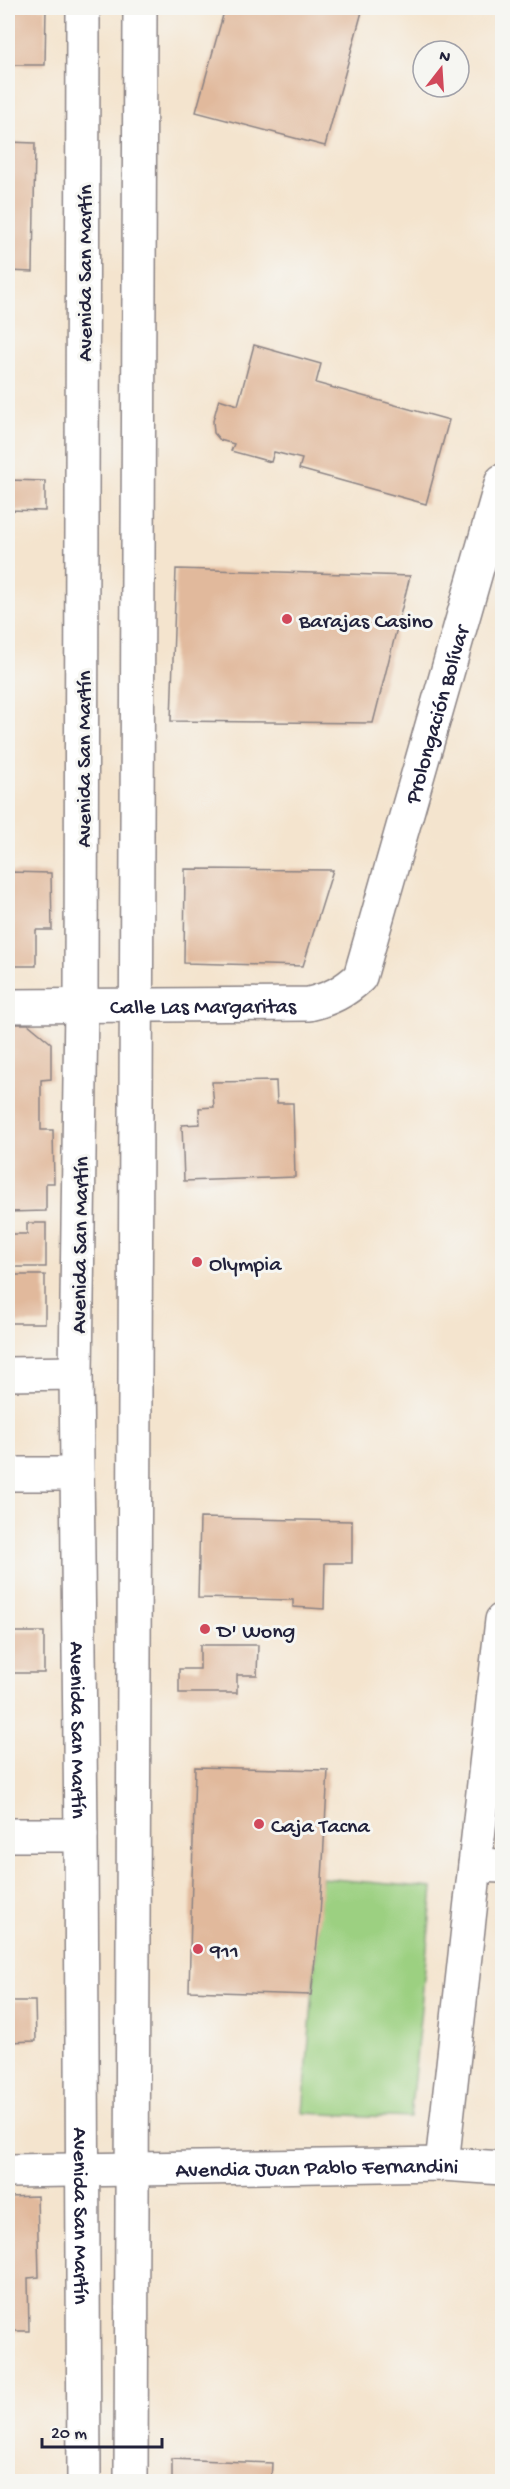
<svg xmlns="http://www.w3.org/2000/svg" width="510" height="2489" font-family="'Gochi Hand',sans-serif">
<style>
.green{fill:#9cd081;stroke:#5f795e;stroke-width:1.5}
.building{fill:#e1b99c}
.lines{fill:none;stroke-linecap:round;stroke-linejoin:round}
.minor-casing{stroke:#8b8384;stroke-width:36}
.major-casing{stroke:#8b8384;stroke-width:36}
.minor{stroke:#fff;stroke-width:33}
.major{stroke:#fff;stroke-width:33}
.poi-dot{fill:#d1495b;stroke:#f6f6f2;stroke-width:2}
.labels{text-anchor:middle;stroke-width:6;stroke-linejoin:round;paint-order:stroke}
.street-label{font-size:22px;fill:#22223b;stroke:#f6f6f2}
.poi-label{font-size:22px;fill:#22223b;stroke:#f6f6f2;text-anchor:start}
</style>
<rect width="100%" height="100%" fill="#f6f6f2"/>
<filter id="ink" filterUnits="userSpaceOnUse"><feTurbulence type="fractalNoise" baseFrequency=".0167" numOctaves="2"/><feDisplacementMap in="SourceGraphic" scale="12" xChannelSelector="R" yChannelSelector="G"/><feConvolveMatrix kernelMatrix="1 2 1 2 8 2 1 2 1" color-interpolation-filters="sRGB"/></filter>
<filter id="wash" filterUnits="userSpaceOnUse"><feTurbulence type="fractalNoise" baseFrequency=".008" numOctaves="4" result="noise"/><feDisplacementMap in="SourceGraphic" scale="24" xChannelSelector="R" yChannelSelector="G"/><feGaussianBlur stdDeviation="1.35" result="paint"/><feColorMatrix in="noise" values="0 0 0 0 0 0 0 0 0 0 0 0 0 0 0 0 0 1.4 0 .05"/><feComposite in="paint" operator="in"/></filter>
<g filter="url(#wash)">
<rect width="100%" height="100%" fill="#f4e4ce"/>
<path class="green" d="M 322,1878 L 433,1888 L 410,2118 L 303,2113 Z"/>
<g id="blocks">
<path class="building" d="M 8,8 L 46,8 L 45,65 L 8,65 Z
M 225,8 L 363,8 L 325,146 L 196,112 Z
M 8,142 L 35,143 L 33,272 L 8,271 Z
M 254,345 L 321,364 L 316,383 L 449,420 L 426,504 L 299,469 L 302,459 L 274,452 L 271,462 L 231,451 L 234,444 L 220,440 L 214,433 L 213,421 L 219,399 L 238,405 Z
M 8,480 L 45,481 L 45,511 L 8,510 Z
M 176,569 L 410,576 L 373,723 L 171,721 Z
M 185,869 L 333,870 L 303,966 L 184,963 Z
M 8,872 L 51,873 L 52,930 L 36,930 L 36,966 L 8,966 Z
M 8,1024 L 28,1024 L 51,1043 L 51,1079 L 41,1080 L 41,1130 L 53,1130 L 54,1183 L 46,1183 L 46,1211 L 8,1212 Z
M 276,1081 L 277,1103 L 293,1103 L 295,1177 L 184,1181 L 182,1125 L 200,1124 L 199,1108 L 214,1107 L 212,1082 Z
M 27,1223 L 46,1223 L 46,1267 L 8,1267 L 8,1234 L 27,1234 Z
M 8,1275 L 45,1275 L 45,1323 L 8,1323 Z
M 200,1518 L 352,1521 L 352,1563 L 325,1563 L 324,1609 L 293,1607 L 293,1600 L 198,1598 Z
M 8,1632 L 44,1632 L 44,1673 L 8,1673 Z
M 200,1645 L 258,1645 L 257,1675 L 237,1675 L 237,1693 L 179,1693 L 179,1669 L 200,1669 Z
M 195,1767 L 328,1770 L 320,1916 L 311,1995 L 189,1991 Z
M 8,2001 L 35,2001 L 36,2041 L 8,2042 Z
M 37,2196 L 39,2277 L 28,2278 L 29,2331 L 8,2331 L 8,2197 Z
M 172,2459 L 272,2463 L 271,2482 L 172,2482 Z"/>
</g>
</g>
<g filter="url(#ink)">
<use href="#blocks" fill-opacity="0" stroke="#8b8384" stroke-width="1.5"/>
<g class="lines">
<g class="minor-casing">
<g id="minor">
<path id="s1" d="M 8,1006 L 309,1004 C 330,999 344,992 360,977 L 502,481"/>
<path d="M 8,1374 L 76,1373"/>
<path d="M 8,1474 L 77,1474"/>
<path d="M 8,1835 L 81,1835"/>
<path d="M 475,1865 L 502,1866"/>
<path d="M 442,2164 L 502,1620"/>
<path id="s2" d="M 8,2171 L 442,2164 L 502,2168"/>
</g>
</g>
<g class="major-casing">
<g id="major">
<path id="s3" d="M 83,8 L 81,1005 L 76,1373 L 81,1835 L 84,2482"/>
<path d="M 131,2482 L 140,8"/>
</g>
</g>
<use href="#minor" class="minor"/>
<use href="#major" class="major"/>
</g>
</g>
<g class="poi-dot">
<circle cx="287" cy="619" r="6"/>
<circle cx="197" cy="1262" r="6"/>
<circle cx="205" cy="1629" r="6"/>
<circle cx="259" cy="1824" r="6"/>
<circle cx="198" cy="1949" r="6"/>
</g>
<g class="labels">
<g class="street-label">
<text transform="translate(83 273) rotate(-90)" y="8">Avenida San Martín</text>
<text dy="8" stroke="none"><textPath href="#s1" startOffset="633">Prolongación Bolívar</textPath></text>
<text transform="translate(82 759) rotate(-90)" y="8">Avenida San Martín</text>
<text dy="8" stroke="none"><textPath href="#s1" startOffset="195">Calle Las Margaritas</textPath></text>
<text transform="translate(78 1245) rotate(-89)" y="8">Avenida San Martín</text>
<text dy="8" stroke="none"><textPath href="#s3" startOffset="1722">Avenida San Martín</textPath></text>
<text dy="8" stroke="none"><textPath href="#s2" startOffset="309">Avendia Juan Pablo Fernandini</textPath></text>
<text dy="8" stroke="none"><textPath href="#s3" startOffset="2208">Avenida San Martín</textPath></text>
</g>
<g class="poi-label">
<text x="299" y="627">Barajas Casino</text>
<text x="209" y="1270">Olympia</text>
<text x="217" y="1637">D' Wong</text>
<text x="271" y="1832">Caja Tacna</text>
<text x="210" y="1957">911</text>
</g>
</g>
<rect width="510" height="2489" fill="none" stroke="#f6f6f2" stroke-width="30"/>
<g transform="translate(441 69) rotate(17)"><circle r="28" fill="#f6f6f2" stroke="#a1a1a9" stroke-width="1.5"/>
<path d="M0-4.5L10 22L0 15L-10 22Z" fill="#d1495b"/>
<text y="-9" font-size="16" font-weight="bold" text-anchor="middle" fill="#22223b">N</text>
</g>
<path d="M42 2438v9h120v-9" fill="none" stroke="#22223b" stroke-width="3"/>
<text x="51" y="2438" font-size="18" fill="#22223b" stroke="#f6f6f2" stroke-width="4.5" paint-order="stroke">20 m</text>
</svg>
